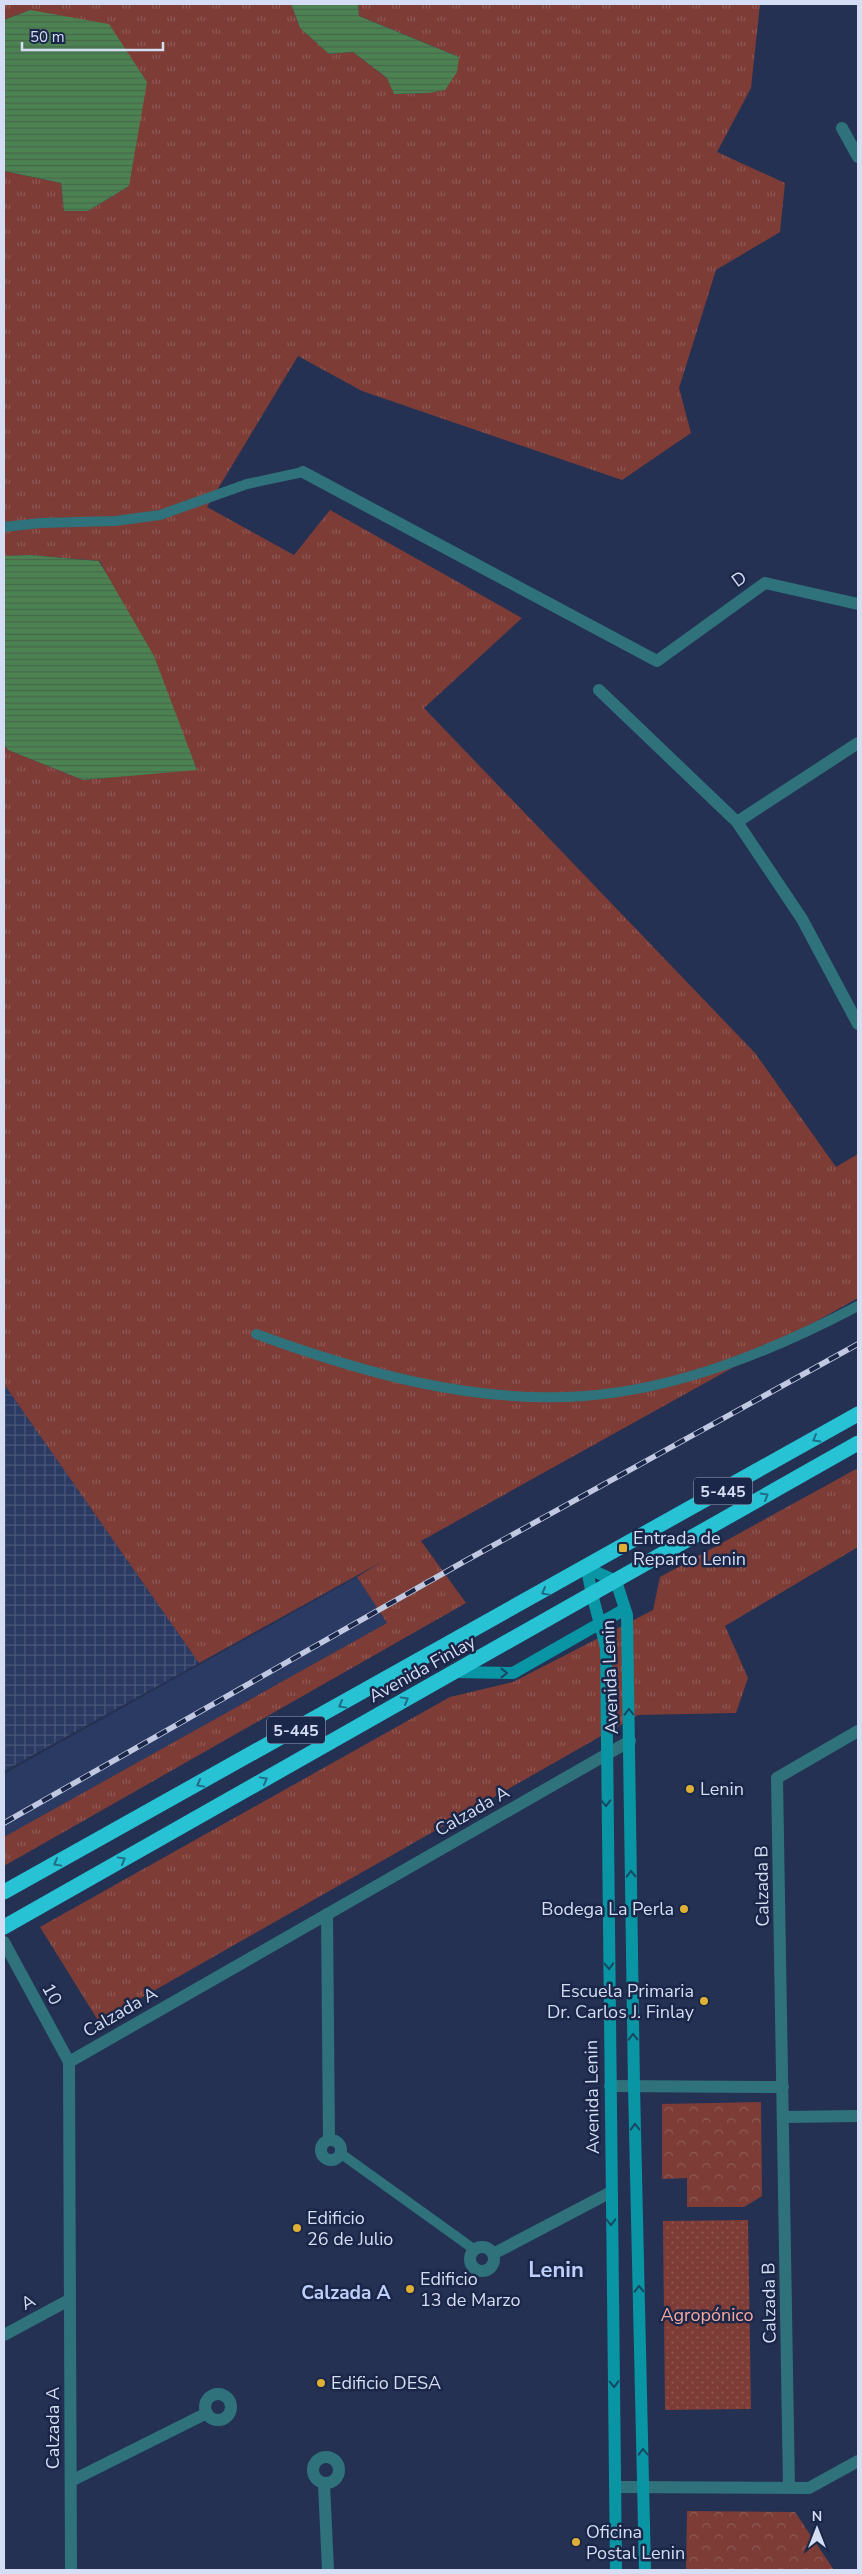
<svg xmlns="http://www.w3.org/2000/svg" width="862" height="2574" font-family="'Nunito Sans',sans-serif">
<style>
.built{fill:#2b3a62}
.industrial{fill:url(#industrial-grid)}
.grass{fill:url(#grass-tufts)}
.park{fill:url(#park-crowns)}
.garden{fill:url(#garden-dots)}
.water{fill:url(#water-rules)}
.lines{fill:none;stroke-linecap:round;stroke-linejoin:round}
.lane{stroke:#2f727b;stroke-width:10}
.street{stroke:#2f727b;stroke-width:12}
.secondary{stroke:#0995a3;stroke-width:12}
.highway{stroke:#27c3d4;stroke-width:15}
.rail-casing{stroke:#c0c9e1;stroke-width:5.5}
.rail{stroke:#1b2748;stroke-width:4;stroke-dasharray:11;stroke-linecap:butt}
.oneway{stroke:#206d87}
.oneway2{stroke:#164863}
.poi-dot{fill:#dfb034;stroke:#1b2748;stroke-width:2}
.labels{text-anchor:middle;stroke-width:5;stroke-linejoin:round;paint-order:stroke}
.shield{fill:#1b2748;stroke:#9ca6c0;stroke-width:1}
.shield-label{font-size:16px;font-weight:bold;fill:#d4ddf3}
.street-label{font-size:18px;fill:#d4ddf3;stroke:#1b2748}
.poi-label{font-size:18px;fill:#d4ddf3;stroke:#1b2748;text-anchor:start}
.park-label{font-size:18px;fill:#f9a89f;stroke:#1b2748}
.neighbourhood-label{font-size:19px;font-weight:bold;fill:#bdcffa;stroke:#1b2748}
.district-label{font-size:22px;font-weight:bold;fill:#bdcffa;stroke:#1b2748}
</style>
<defs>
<pattern id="industrial-grid" width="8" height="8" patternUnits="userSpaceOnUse" patternTransform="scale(1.25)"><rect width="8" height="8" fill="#2b3a62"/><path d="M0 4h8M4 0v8" fill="none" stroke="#495679"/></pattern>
<pattern id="grass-tufts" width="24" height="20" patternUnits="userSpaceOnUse" patternTransform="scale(1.25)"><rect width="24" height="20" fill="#7d3c36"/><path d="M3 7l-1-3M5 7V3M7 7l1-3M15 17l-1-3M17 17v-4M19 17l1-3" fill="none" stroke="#8f5854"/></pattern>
<pattern id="park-crowns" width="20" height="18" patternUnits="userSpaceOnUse" patternTransform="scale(1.25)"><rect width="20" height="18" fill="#7d3c36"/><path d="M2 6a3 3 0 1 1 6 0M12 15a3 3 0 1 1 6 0" fill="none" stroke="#8f5854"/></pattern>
<pattern id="garden-dots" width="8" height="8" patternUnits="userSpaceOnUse" patternTransform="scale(1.25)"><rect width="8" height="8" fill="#7d3c36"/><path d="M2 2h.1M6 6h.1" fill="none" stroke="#8f5854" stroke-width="1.8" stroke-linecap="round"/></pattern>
<pattern id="water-rules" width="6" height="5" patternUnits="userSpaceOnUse" patternTransform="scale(1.25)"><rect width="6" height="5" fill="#4c8252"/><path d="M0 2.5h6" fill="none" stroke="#47684e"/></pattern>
</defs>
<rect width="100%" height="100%" fill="#243153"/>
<path class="built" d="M 357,1577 L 387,1623 L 4,1837 L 4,1774 Z"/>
<path class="industrial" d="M 4,1384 L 199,1663 L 4,1771 Z"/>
<path class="grass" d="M 4,4 L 291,4 L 300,28 L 329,54 L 353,52 L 387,78 L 395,94 L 429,93 L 459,57 L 359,16 L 358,4 L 760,4 L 751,88 L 717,152 L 785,183 L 780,232 L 716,270 L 679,388 L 691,433 L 622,480 L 362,391 L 298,356 L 207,507 L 294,555 L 330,510 L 522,618 L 424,708 L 755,1053 L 836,1167 L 858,1154 L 858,1298 L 421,1541 L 466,1603 L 4,1866 L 4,1837 L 387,1623 L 357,1577 L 383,1561 L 199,1663 L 4,1384 L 4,745 L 8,750 L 83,780 L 197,769 L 100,561 L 30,555 L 4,556 L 4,171 L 61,183 L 64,211 L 88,211 L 129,186 L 30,10 L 4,20 Z
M 858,1468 L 858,1547 L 725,1626 L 748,1678 L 736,1713 L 638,1715 L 99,2022 L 40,1927 L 450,1697 L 513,1682 L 653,1610 L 660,1577 Z"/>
<path class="park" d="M 761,2102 L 762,2196 L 744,2207 L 687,2207 L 687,2178 L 662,2179 L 662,2104 Z
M 687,2511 L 795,2512 L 834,2570 L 686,2570 Z"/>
<path class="garden" d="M 748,2220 L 751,2409 L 665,2410 L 663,2221 Z"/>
<path class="water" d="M 291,4 L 358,4 L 359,16 L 459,57 L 457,72 L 445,90 L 429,93 L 394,94 L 387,78 L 353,52 L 329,54 L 300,28 Z
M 30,10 L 109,24 L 147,82 L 129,186 L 88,211 L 64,211 L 61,183 L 4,171 L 4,20 Z
M 30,555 L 99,561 L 154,656 L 197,770 L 83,780 L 8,750 L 4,745 L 4,556 Z"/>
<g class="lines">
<path class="lane" d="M 4,527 L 40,523 L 115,521 L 160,515 L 247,484 L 303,472
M 256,1334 C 360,1372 472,1404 584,1396 C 680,1389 774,1350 858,1306
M 340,2153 L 475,2250"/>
<path class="street" d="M 842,128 L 858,157
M 303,472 L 657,661 L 765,583 L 858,604
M 599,690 L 737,822 L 802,919 L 858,1024
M 737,822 L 858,743
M 327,1914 L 329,2140
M 4,1942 L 69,2062 L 71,2570
M 69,2062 L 630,1741
M 610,2086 L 783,2087
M 783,2117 L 858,2116
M321 2150a10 10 0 1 1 20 0a10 10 0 1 1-20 0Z
M470 2259a12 12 0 1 1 24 0a12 12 0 1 1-24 0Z
M 493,2254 L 611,2192
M 4,2335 L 69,2300
M205 2407a13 13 0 1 1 26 0a13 13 0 1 1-26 0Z
M313 2470a13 13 0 1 1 26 0a13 13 0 1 1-26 0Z
M 71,2481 L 207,2413
M 324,2484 L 328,2570
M 615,2487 L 809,2488 L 858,2461
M 789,2488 L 777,1778 L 858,1731"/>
<path class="secondary" d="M 587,1568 L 616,1581 L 627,1615 L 634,2086 L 645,2570
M 587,1568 C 591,1597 600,1620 606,1648 L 616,2570
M 455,1672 L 513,1673 L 625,1609"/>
<path class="highway" d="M 4,1892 L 858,1414
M 4,1927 L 858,1443"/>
<g class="rail-casing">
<path id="rail" d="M 4,1823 L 465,1561 L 858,1344"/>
</g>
<use href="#rail" class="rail"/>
</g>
<defs><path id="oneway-chevron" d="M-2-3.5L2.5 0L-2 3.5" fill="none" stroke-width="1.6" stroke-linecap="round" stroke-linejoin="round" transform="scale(1.25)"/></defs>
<g class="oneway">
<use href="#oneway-chevron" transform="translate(816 1439) rotate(150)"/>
<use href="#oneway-chevron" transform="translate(765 1496) rotate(-30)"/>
<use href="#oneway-chevron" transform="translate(545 1592) rotate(151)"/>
<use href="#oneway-chevron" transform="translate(405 1700) rotate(-29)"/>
<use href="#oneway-chevron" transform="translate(342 1705) rotate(151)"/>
<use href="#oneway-chevron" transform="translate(264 1780) rotate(-29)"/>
<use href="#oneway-chevron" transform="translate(200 1784) rotate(151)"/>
<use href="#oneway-chevron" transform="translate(122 1860) rotate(-29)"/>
<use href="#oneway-chevron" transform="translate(57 1863) rotate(151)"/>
</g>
<g class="oneway2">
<use href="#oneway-chevron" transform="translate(504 1673)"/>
<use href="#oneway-chevron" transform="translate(629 1712) rotate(-91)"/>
<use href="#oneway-chevron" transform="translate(606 1803) rotate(89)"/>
<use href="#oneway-chevron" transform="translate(631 1874) rotate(-91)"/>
<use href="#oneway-chevron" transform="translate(609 1966) rotate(89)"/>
<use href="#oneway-chevron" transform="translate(633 2037) rotate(-91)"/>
<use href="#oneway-chevron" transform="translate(635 2127) rotate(-91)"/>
<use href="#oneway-chevron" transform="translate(611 2222) rotate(89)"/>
<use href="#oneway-chevron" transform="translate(639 2289) rotate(-91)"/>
<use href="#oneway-chevron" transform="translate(614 2384) rotate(89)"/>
<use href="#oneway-chevron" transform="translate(643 2452) rotate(-91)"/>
</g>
<g class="poi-dot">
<rect x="618" y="1543" width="10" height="10" rx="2.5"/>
<circle cx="690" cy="1789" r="5"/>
<circle cx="684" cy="1909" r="5"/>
<circle cx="704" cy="2001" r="5"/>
<circle cx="297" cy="2228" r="5"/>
<circle cx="410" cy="2289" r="5"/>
<circle cx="321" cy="2383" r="5"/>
<circle cx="576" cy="2542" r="5"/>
</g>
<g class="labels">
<g class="shield">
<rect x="694" y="1477.5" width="58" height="27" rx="4"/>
<rect x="267" y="1716.5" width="58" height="27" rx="4"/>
</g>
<g class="shield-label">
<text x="723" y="1497">5-445</text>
<text x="296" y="1736">5-445</text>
</g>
<g class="street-label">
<text transform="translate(739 579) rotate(-36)" y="6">D</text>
<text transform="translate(422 1669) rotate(-29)" y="6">Avenida Finlay</text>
<text transform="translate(610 1677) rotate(-92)" y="6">Avenida Lenin</text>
<text transform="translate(472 1811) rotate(-30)" y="6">Calzada A</text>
<text transform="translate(762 1886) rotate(-91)" y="6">Calzada B</text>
<text transform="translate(52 1994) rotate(61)" y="6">10</text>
<text transform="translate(120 2012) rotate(-30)" y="6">Calzada A</text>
<text transform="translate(592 2097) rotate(-91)" y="6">Avenida Lenin</text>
<text transform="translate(28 2302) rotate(-28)" y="6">A</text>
<text transform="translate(769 2303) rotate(-91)" y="6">Calzada B</text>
<text transform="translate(53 2428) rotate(-90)" y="6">Calzada A</text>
</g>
<g class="poi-label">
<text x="633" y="1544">Entrada de<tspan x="633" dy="21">Reparto Lenin</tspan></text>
<text x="700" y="1795">Lenin</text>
<text x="674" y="1915" text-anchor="end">Bodega La Perla</text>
<text x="694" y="1997" text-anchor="end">Escuela Primaria<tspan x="694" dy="21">Dr. Carlos J. Finlay</tspan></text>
<text x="307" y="2224">Edificio<tspan x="307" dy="21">26 de Julio</tspan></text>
<text x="420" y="2285">Edificio<tspan x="420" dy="21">13 de Marzo</tspan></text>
<text x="331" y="2389">Edificio DESA</text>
<text x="586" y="2538">Oficina<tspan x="586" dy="21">Postal Lenin</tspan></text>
</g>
<g class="park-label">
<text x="707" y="2321">Agropónico</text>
</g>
<g class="neighbourhood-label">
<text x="346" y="2299">Calzada A</text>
</g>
<g class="district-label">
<text x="556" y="2277">Lenin</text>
</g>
</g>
<rect width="862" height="2574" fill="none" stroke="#d4ddf3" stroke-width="10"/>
<g transform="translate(817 2529)" stroke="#1b2748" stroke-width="4" paint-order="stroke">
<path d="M0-4L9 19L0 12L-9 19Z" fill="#d4ddf3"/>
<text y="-8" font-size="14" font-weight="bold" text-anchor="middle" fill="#d4ddf3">N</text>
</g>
<path d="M22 42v8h141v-8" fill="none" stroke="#d4ddf3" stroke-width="2.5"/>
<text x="30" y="42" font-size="15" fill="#d4ddf3" stroke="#1b2748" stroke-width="4" paint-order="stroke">50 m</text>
</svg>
